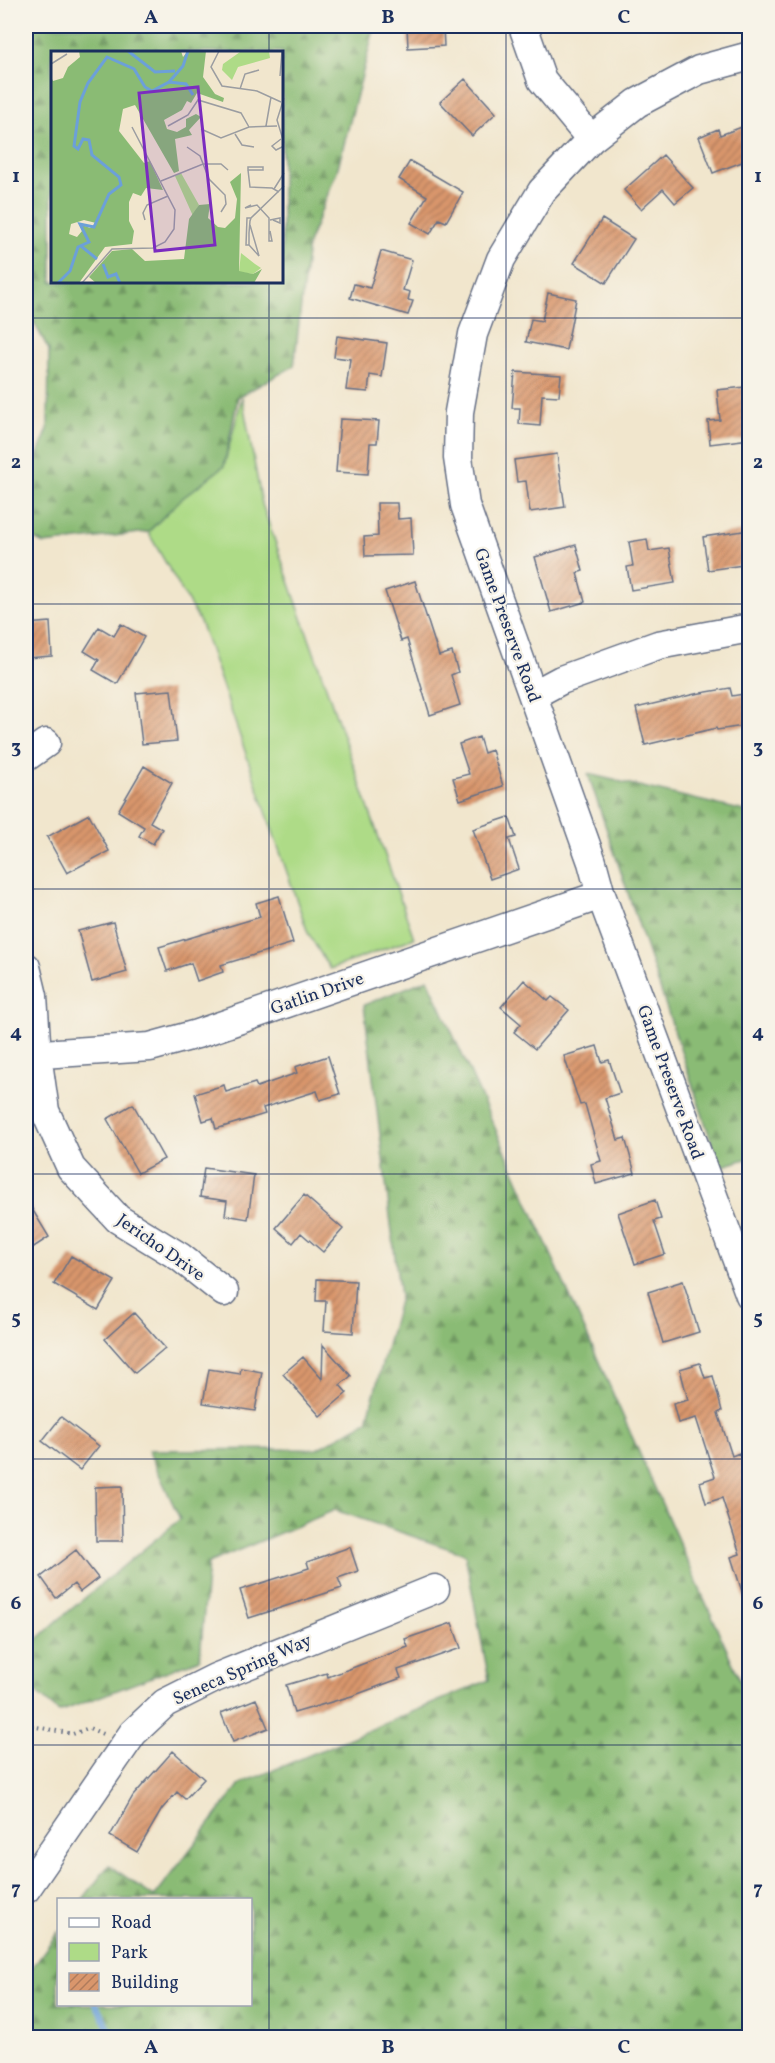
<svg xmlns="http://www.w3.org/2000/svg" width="775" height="2063" font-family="Vollkorn,serif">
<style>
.green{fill:#aedb87;stroke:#648572;stroke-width:1.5}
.forest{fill:url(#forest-firs);stroke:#527569;stroke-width:1.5;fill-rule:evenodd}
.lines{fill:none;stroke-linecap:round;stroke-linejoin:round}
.stream{stroke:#6ca0d8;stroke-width:6}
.building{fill:url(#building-hatch)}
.minor-casing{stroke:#666f85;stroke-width:31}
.path{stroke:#666f85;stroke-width:4;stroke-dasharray:1.5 4.5;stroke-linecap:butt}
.minor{stroke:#fff;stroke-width:28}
.grid{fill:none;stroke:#1b2f5e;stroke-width:1.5;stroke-opacity:0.55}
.labels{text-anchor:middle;stroke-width:4.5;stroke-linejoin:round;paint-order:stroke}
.street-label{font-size:18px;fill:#1b2f5e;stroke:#f7f3e8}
.inset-river{fill:none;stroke:#6ca0d8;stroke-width:3}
.inset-road{fill:none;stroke:#9b9da1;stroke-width:1.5}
.view{fill:#7b2cbf;fill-opacity:0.15;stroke:#7b2cbf;stroke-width:3}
.inset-edge{fill:none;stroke:#1b2f5e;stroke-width:3}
.neatline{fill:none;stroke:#1b2f5e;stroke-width:2}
.grid-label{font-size:20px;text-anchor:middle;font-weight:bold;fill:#1b2f5e}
</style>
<defs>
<pattern id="forest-firs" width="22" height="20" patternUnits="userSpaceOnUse" patternTransform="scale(1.5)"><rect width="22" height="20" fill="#8abb74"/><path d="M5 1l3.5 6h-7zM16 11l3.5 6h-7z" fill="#709862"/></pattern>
<pattern id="building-hatch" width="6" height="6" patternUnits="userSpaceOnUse" patternTransform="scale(1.5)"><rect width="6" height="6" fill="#d9966c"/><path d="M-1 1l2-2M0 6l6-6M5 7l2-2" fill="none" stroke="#af7b5c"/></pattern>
</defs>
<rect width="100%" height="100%" fill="#f7f3e8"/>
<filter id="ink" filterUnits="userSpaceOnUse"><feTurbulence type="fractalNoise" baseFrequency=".0167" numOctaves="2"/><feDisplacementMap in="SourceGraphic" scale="12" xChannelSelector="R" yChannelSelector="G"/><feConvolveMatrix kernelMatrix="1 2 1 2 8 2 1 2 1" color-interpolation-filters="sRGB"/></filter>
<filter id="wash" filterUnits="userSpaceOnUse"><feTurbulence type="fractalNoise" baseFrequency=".008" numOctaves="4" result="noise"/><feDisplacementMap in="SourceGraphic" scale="24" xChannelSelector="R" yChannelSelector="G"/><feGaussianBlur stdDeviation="1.35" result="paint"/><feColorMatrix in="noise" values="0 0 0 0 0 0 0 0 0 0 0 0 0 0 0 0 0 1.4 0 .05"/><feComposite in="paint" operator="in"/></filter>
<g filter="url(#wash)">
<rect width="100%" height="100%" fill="#f1e6cd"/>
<path class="green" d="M 242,397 L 262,504 L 414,938 L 330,969 L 308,933 L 201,624 L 148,532 L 180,500 L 224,466 Z"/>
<path class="forest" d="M 26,26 L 375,26 L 337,171 L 308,244 L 294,366 L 238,397 L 224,466 L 180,500 L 148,532 L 44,544 L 26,535 L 26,483 L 48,429 L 49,350 L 26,308 ZM 52,52 L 282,52 L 282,282 L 52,282 Z
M 588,774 L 749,812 L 749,1158 L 720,1167 Z
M 428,979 L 492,1121 L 749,1700 L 749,2037 L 26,2037 L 26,1976 L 58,1932 L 58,2004 L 250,2004 L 250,1900 L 83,1899 L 109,1865 L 154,1897 L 240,1784 L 489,1680 L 465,1554 L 335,1510 L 208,1563 L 200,1659 L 59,1712 L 26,1684 L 26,1650 L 57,1621 L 180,1519 L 148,1450 L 317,1449 L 367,1421 L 400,1297 L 364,1005 Z"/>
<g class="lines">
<path class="stream" d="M 96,2004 L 114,2038"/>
</g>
<g id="blocks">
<path class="building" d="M 407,26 L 443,26 L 444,46 L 408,48 Z
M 465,79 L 496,113 L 472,136 L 440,102 Z
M 750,124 L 750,159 L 713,173 L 699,137 L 718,129 L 720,135 Z
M 663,155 L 693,188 L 675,203 L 663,189 L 641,209 L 624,190 Z
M 410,161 L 463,192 L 446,222 L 439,219 L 430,234 L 411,223 L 427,196 L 399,179 Z
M 602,219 L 634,239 L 606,283 L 574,263 Z
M 381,251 L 412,260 L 403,290 L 410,292 L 408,300 L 413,301 L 408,315 L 350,298 L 354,284 L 370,288 Z
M 548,293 L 576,299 L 566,350 L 526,342 L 531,319 L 542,321 Z
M 337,336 L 387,343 L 382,377 L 370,375 L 368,392 L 346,390 L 350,359 L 334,357 Z
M 515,372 L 561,375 L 559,396 L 542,395 L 540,426 L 519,424 L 520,408 L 512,408 Z
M 745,387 L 747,405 L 750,405 L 750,439 L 710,444 L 708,421 L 720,420 L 717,390 Z
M 340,419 L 379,421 L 377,443 L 370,443 L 368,474 L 336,472 Z
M 557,454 L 565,507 L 530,512 L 526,481 L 517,482 L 514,460 Z
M 377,503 L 397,503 L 398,519 L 411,518 L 413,555 L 365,556 L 364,537 L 378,536 Z
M 750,530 L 750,564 L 708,570 L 703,537 Z
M 647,539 L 649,551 L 669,548 L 675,583 L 631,590 L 627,567 L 633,566 L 629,542 Z
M 576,545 L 583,571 L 577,573 L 585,602 L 551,612 L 535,557 Z
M 415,581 L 439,656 L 452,652 L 458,672 L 451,675 L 460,705 L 430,715 L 407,639 L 401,641 L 385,591 Z
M 50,622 L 52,656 L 26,658 L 26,624 Z
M 121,624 L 144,637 L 117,684 L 93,670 L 99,660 L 84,651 L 99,627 L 114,636 Z
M 730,688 L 732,696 L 750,693 L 750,725 L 717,730 L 716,728 L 645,745 L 636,708 L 695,694 Z
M 171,690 L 177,741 L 142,744 L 136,693 Z
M 479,737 L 484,753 L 492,750 L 503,786 L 460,800 L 453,778 L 469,774 L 459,744 Z
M 144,766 L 172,783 L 150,822 L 162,829 L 153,844 L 139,836 L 144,827 L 118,811 Z
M 89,814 L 109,851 L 67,873 L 47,837 Z
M 509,817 L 516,837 L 509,839 L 519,869 L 490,879 L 473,829 Z
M 279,896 L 293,943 L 221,965 L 223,972 L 197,981 L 191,963 L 167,971 L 159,947 L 260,917 L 256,903 Z
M 113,922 L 127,972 L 92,982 L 78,931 Z
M 524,980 L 548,1001 L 552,997 L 569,1010 L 535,1049 L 514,1032 L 521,1024 L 501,1007 Z
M 597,1046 L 602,1062 L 609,1060 L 620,1093 L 605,1098 L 618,1140 L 625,1138 L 635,1173 L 596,1184 L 591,1164 L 601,1161 L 585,1104 L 580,1105 L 564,1056 Z
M 328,1056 L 340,1094 L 320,1100 L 317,1091 L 263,1108 L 265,1114 L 216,1129 L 213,1118 L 203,1121 L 195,1094 L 224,1085 L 226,1092 L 255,1083 L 257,1087 L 297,1073 L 295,1067 Z
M 133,1104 L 164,1159 L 138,1173 L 107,1119 Z
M 204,1168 L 254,1175 L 248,1219 L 225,1215 L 227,1201 L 200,1197 Z
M 304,1195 L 343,1229 L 323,1252 L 301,1233 L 293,1243 L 276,1228 Z
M 26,1199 L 49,1237 L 26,1252 Z
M 655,1200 L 661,1219 L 654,1221 L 665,1254 L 635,1264 L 618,1213 Z
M 71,1256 L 115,1281 L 98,1310 L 54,1284 Z
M 317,1279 L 356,1281 L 353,1333 L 324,1331 L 326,1301 L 316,1301 Z
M 683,1281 L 699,1332 L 663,1343 L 648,1292 Z
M 134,1313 L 165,1348 L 135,1373 L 105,1339 Z
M 323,1345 L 351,1376 L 340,1385 L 347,1393 L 320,1416 L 283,1374 L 303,1357 L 322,1379 Z
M 700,1363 L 705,1378 L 713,1376 L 722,1411 L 718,1413 L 732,1456 L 739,1453 L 750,1486 L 750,1604 L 746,1604 L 731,1557 L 740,1554 L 722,1498 L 706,1503 L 700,1482 L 715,1477 L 696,1418 L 678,1423 L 673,1404 L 688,1400 L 680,1369 Z
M 241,1368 L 262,1372 L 255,1411 L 203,1403 L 209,1369 L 240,1374 Z
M 61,1417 L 99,1446 L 80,1470 L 42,1441 Z
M 122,1486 L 123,1541 L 96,1541 L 95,1487 Z
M 350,1547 L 358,1571 L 338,1578 L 342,1588 L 249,1618 L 240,1590 L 309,1568 L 307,1562 Z
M 76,1550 L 98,1578 L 80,1592 L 74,1584 L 56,1598 L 41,1577 Z
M 452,1623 L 461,1648 L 398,1670 L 401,1678 L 355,1695 L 294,1713 L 286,1685 L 327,1673 L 328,1677 L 408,1647 L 405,1639 Z
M 256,1699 L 268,1728 L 233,1742 L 221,1713 Z
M 173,1751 L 204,1779 L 185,1799 L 177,1792 L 162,1809 L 137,1852 L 110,1836 L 133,1796 Z"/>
</g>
</g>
<g filter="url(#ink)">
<use href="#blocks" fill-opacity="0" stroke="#666f85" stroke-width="1.5"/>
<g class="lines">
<g class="minor-casing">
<path id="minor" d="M 523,26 L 542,80 L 591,139
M 750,56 L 699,70 L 637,103 L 591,139 L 542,191 L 501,259 L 473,334 L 459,412 L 458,458 L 465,505 L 592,862 L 601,895 L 750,1295
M 533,695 L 561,680 L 658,645 L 750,628
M 26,757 L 46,743
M 26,967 L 33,996 L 37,1055 L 45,1111 L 71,1168 L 118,1219 L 180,1257 L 224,1292
M 26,1055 L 150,1047 L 197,1034 L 601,895
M 26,1889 L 133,1733 L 165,1703 L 215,1678 L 435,1589"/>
</g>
<path class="path" d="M 26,1725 L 73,1734 L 89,1728 L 105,1735"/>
<use href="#minor" class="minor"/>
</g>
</g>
<path class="grid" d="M 269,26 L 269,52M 506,26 L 506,2038M 269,282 L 269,2038M 26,318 L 750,318M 26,604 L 750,604M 26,889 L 750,889M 26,1174 L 750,1174M 26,1459 L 750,1459M 26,1745 L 750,1745"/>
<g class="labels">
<g class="street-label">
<text transform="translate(508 625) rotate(70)" y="6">Game Preserve Road</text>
<text transform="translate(317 993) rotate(-19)" y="6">Gatlin Drive</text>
<text transform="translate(671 1082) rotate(70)" y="6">Game Preserve Road</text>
<text transform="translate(161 1247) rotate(35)" y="6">Jericho Drive</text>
<text transform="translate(242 1669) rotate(-24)" y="6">Seneca Spring Way</text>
</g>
</g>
<g transform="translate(51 51)">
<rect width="232" height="232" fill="#f1e6cd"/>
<path d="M 218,0 L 219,7 L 187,16 L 181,29 L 171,19 L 172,13 L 189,1 ZM 130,122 L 148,154 L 142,165 L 124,125 ZM 190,202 L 204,213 L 210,217 L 202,223 L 188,221 Z" fill="#aedb87"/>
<path d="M 28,0 L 130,0 L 132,6 L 137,0 L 155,0 L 152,26 L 164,43 L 173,47 L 172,51 L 146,42 L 140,52 L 136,50 L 131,59 L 113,69 L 116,78 L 126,81 L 135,76 L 135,68 L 145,63 L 150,66 L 138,79 L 141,84 L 124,88 L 128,120 L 123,122 L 84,54 L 72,58 L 68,80 L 93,112 L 99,110 L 112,139 L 95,137 L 90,145 L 82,142 L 78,151 L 78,170 L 83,180 L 81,193 L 54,196 L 28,232 L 0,232 L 0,26 L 2,30 L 12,27 L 17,16 L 29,6 ZM 33,169 L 45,172 L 39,177 L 29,173 L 31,180 L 26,186 L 18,183 L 20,173 ZM 190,122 L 188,220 L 202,223 L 211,218 L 203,232 L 45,232 L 38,226 L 61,200 L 81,198 L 94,210 L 133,208 L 138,168 L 148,154 L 159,153 L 157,167 L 167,176 L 174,177 L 184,167 L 186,148 L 179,131 Z" fill="#8abb74" fill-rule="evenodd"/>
<path class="inset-river" d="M 77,0 L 104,21 L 124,20M 118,31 L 135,33 L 142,44M 30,195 L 46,208M 52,213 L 57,226 L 65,223 L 69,232M 7,232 L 19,220 L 27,196 L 38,191 L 29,173 L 43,176 L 58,143 L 70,134 L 68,126 L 41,104 L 38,89 L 32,88 L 27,98 L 23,95 L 29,51 L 37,32 L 56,6 L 83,18 L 94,36 L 101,40 L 118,31 L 132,15 L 137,0"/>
<path class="inset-road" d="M 168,0 L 160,16 L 171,35 L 206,40 L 230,51M 0,13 L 16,3M 229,25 L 231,0M 189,38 L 194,23 L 208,19M 233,47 L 226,69 L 233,92M 117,75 L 137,64 L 147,49 L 190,62 L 198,76M 215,75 L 220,46M 150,78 L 170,87 L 198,76 L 226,75M 184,83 L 191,94 L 203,96M 230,88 L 221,95 L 225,99 L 233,95M 136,96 L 149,105 L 158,128 L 174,144 L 175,153 L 170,161M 197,116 L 212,116 L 212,119 L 197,119 ZM 197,119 L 199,136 L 221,137 L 228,141M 110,130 L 152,113 L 170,113 L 177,119M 223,138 L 233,122M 200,154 L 194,157 L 206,154 L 218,167 L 218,190 L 221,190 L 219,180M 94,169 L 92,162 L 96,154 L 117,145M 219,169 L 229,167 L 229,172 L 222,169M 199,174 L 208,205 L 198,194 L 198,182 L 199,170 L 200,167 L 233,135M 198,194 L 195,194 L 196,167 L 200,167M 31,232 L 61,198 L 102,197 L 114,191 L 123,178 L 124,159 L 81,76"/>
<path class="view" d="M 147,36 L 164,194 L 104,200 L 88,42 Z"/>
<rect width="232" height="232" class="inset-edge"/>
</g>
<rect width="775" height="2063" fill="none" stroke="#f7f3e8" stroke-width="66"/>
<rect x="57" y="1898" width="195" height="108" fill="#f7f3e8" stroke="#9fa5b1" stroke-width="1.5"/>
<rect x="69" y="1918" width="30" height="9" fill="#ffffff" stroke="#9fa5b1" stroke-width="1.5"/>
<text x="111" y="1928" font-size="18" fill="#1b2f5e">Road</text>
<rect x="69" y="1943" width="30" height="18" fill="#aedb87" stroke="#9fa5b1" stroke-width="1.5"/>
<text x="111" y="1958" font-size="18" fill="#1b2f5e">Park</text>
<rect x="69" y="1973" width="30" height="18" fill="url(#building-hatch)" stroke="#9fa5b1" stroke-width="1.5"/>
<text x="111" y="1988" font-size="18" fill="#1b2f5e">Building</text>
<rect x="33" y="33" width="709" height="1997" class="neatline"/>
<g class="grid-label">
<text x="151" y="23">A</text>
<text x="388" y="23">B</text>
<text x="624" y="23">C</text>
<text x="16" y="182">1</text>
<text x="758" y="182">1</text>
<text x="16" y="468">2</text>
<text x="758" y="468">2</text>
<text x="16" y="753">3</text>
<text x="758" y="753">3</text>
<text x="16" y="1038">4</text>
<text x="758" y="1038">4</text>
<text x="16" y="1324">5</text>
<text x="758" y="1324">5</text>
<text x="16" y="1609">6</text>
<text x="758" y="1609">6</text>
<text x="16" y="1894">7</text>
<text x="758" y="1894">7</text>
<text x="151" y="2053">A</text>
<text x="388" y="2053">B</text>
<text x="624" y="2053">C</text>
</g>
</svg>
